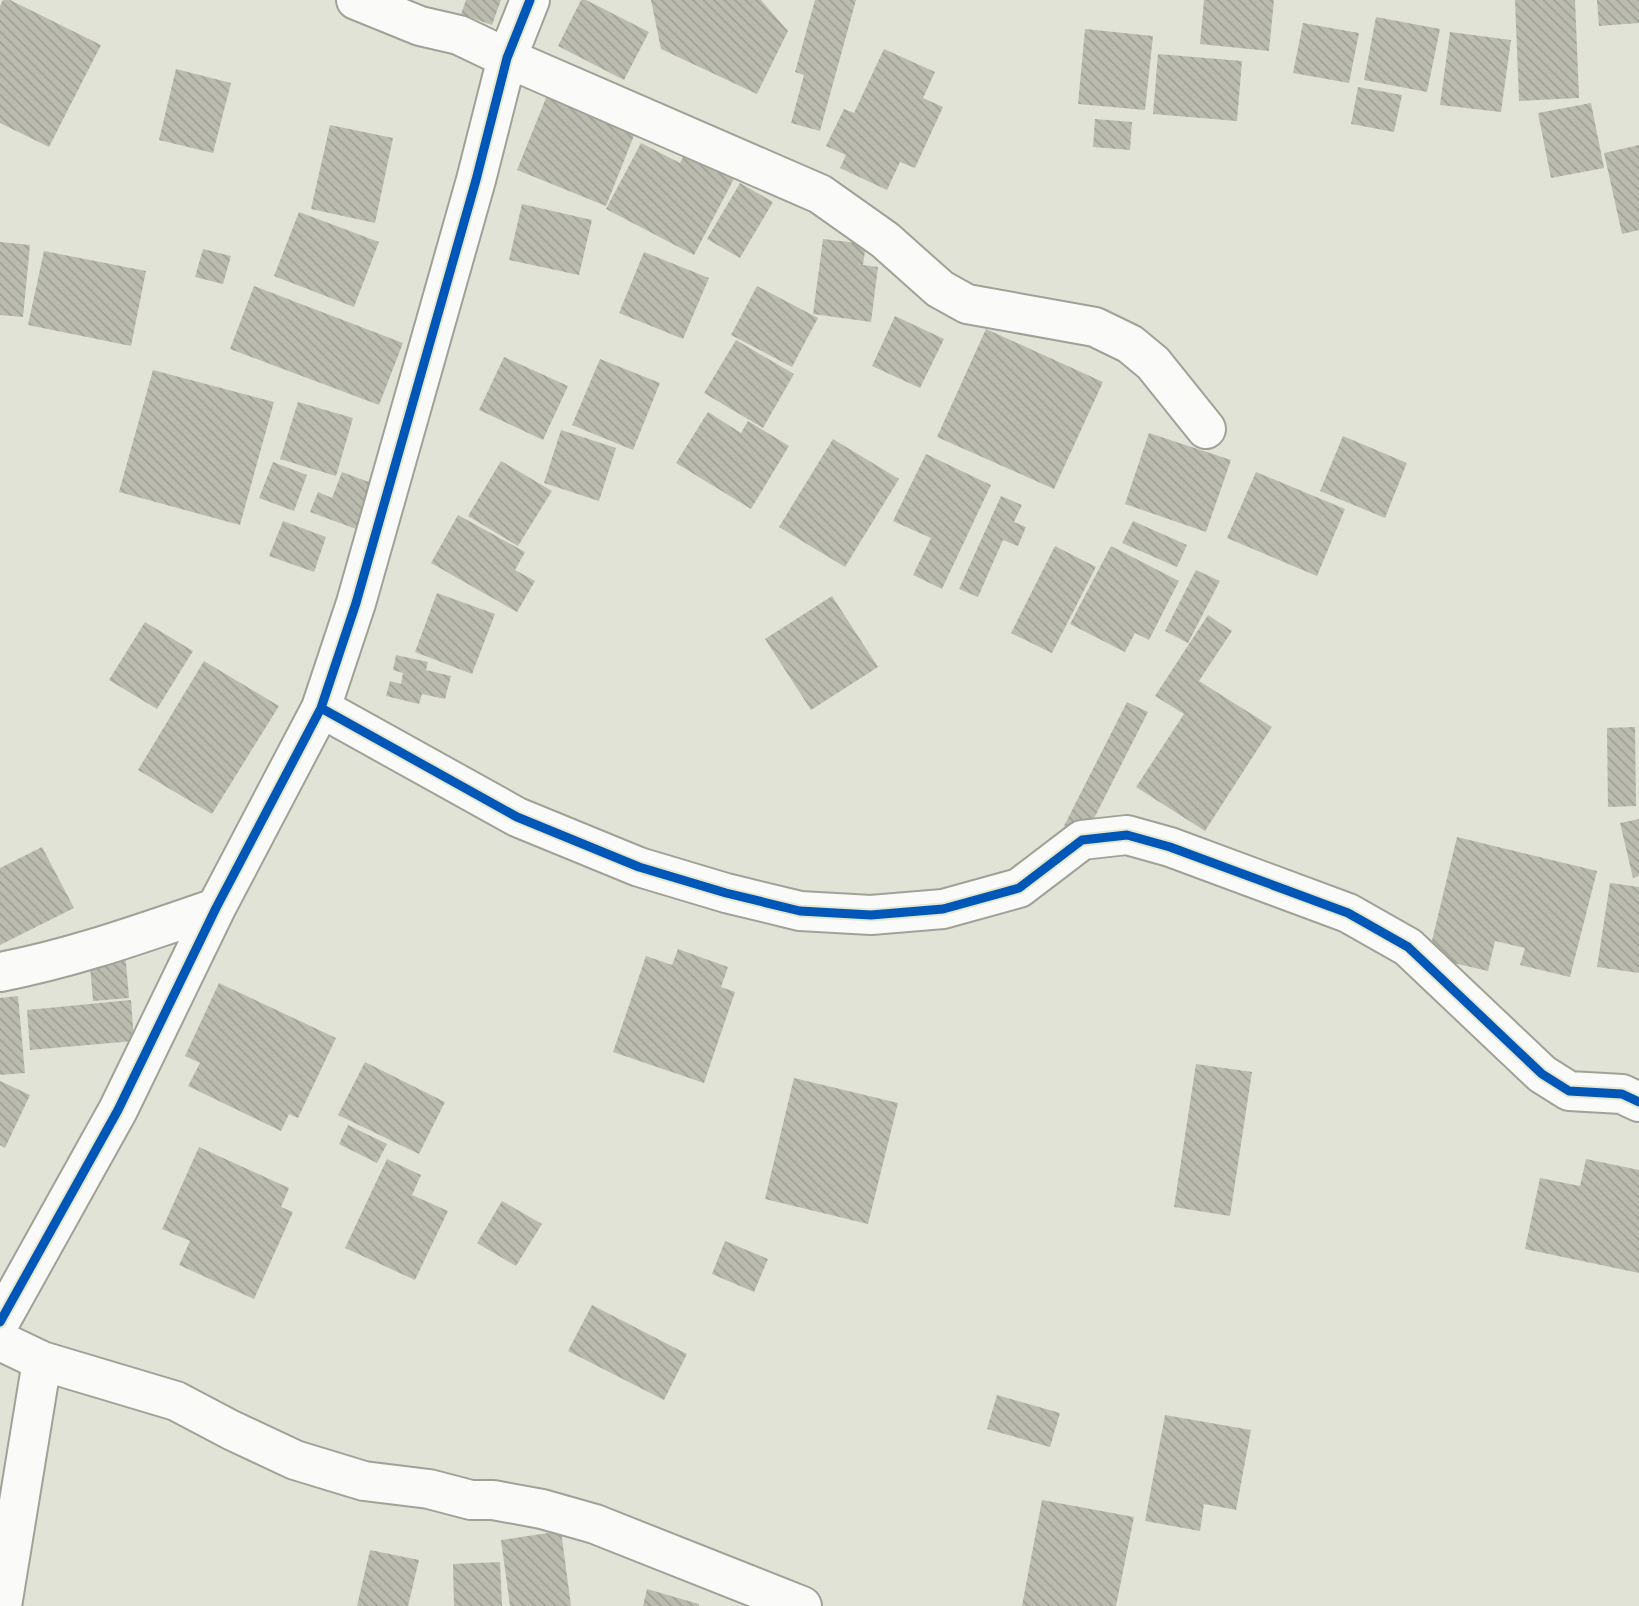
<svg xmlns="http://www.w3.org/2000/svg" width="1639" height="1606" font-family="'Space Grotesk',sans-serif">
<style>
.building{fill:url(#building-back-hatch)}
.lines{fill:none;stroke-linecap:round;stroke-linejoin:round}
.minor-casing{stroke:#a0a197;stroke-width:42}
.minor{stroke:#fafbf9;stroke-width:38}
.cycleway-casing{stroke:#e5e8d1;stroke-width:13}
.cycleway{stroke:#0057b8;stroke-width:9}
</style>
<defs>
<pattern id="building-back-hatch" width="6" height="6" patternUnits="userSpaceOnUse" patternTransform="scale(1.75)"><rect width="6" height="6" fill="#bbbcaf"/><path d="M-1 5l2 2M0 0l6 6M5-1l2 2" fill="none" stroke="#a0a195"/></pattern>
</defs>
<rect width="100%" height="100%" fill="#e1e3d6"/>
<path class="building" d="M 3,0 L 10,0 L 101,45 L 49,147 L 0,123 L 0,6 Z
M 466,0 L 501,0 L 492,25 L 461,14 Z
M 581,0 L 586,0 L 649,32 L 624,80 L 558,46 Z
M 651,0 L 761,0 L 788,31 L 757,94 L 661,49 Z
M 815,0 L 856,0 L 820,131 L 791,123 L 804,75 L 795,72 Z
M 1204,0 L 1274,0 L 1269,51 L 1200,44 Z
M 1515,0 L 1575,0 L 1579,98 L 1519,101 Z
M 1597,0 L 1639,0 L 1639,23 L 1599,26 Z
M 1376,17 L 1440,29 L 1427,92 L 1364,80 Z
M 1303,23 L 1359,33 L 1349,83 L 1293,73 Z
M 1085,29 L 1153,36 L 1145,110 L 1078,104 Z
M 1450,32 L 1511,40 L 1501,112 L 1440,105 Z
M 884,49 L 935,72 L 923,98 L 943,107 L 915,168 L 900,162 L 887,190 L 840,168 L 846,155 L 826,146 L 844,109 L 854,113 Z
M 1158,54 L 1242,61 L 1237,121 L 1153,114 Z
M 176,69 L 231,83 L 213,153 L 159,140 Z
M 1358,87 L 1402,95 L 1394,132 L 1351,124 Z
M 548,93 L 637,128 L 606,206 L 517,170 Z
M 1591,103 L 1604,168 L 1551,178 L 1538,113 Z
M 1095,119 L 1132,122 L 1130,150 L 1093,147 Z
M 330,125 L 393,138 L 375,223 L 311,209 Z
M 641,143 L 680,163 L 687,149 L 736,175 L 694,255 L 606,209 Z
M 1639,145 L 1639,230 L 1622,234 L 1604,153 Z
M 740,183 L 773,202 L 740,258 L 707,239 Z
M 522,204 L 592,220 L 579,275 L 509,260 Z
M 299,212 L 379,242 L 354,307 L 274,276 Z
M 823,239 L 866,244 L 863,265 L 878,267 L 871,322 L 813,314 Z
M 0,242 L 30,245 L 23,317 L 0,315 Z
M 203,249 L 231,256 L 223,284 L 195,277 Z
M 44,251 L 146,271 L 131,346 L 28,325 Z
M 644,252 L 709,278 L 683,339 L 619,313 Z
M 254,286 L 403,343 L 379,405 L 230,349 Z
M 757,286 L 818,318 L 792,367 L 731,335 Z
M 895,316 L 944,339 L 920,388 L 872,366 Z
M 986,329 L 1103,382 L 1054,489 L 937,437 Z
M 736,340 L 794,374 L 763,428 L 704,393 Z
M 504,357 L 568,386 L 543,440 L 479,410 Z
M 600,359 L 660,383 L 633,450 L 572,425 Z
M 153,370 L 274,402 L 240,525 L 119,492 Z
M 298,402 L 353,418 L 336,476 L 280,459 Z
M 708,412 L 741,433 L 748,421 L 789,446 L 751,509 L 676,463 Z
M 561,430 L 616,448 L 599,501 L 544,483 Z
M 1149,433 L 1231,460 L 1206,532 L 1125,504 Z
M 1343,436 L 1407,463 L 1385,518 L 1320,491 Z
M 833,439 L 899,479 L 845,567 L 779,527 Z
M 926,454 L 991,485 L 942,589 L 913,575 L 931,538 L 893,521 Z
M 501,461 L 552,491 L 518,546 L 468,516 Z
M 273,462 L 307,475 L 294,511 L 259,498 Z
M 342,472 L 374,484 L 356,529 L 310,512 L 318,492 L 332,498 Z
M 1256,472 L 1345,509 L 1317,576 L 1227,538 Z
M 1001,496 L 1022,505 L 1014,522 L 1026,527 L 1018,546 L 1003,540 L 978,597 L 959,589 Z
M 458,515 L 525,552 L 515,570 L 535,581 L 517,612 L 431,563 Z
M 283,521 L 326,537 L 314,572 L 269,556 Z
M 1133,521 L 1187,545 L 1177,567 L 1122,543 Z
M 1055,546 L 1096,567 L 1052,653 L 1011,633 Z
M 1111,546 L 1179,581 L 1149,640 L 1135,633 L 1125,652 L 1070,624 Z
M 1196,570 L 1220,581 L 1188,643 L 1165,631 Z
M 437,593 L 495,614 L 472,674 L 415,652 Z
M 832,596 L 878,667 L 811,710 L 765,639 Z
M 1208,615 L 1232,631 L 1199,681 L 1272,727 L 1205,831 L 1136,787 L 1184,714 L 1155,696 Z
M 145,622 L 193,651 L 157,709 L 109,680 Z
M 396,655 L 428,662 L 426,670 L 451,676 L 445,699 L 422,694 L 419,704 L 386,696 L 390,681 L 401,684 L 403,673 L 393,670 Z
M 204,661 L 279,706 L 212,814 L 138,770 Z
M 1127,702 L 1148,712 L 1085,836 L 1064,826 Z
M 1635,727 L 1636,806 L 1608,807 L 1607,728 Z
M 1639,819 L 1639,876 L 1633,878 L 1620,823 Z
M 1457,837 L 1597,871 L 1570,977 L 1520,965 L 1525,948 L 1495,941 L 1488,971 L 1428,957 Z
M 42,847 L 74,908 L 0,945 L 0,868 Z
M 1610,883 L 1639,887 L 1639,973 L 1597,967 Z
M 678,949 L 728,967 L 721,987 L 735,992 L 704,1083 L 613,1052 L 646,956 L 672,965 Z
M 125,951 L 129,998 L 93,1001 L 89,955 Z
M 219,983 L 336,1038 L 298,1118 L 289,1114 L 281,1131 L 188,1086 L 200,1063 L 185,1056 Z
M 18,996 L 25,1073 L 0,1075 L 0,998 Z
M 131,1000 L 134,1041 L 30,1050 L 27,1010 Z
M 365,1062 L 445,1102 L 419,1154 L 338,1115 Z
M 1196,1064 L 1252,1072 L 1230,1216 L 1174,1207 Z
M 794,1078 L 898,1103 L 868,1224 L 765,1199 Z
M 0,1081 L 30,1095 L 5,1148 L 0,1145 Z
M 348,1125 L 387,1144 L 377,1163 L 339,1144 Z
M 199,1147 L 289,1188 L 281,1207 L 293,1212 L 254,1299 L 179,1265 L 190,1241 L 162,1229 Z
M 387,1159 L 421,1175 L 412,1195 L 448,1211 L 415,1280 L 345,1248 Z
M 1586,1159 L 1639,1170 L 1639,1273 L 1525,1249 L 1540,1178 L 1580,1186 Z
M 502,1201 L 542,1224 L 516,1266 L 477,1243 Z
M 725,1241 L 768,1259 L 754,1292 L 712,1274 Z
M 592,1305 L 687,1354 L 664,1400 L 568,1351 Z
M 997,1395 L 1060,1413 L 1050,1447 L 987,1429 Z
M 1165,1415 L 1251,1430 L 1236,1510 L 1204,1504 L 1200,1531 L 1145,1521 Z
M 1042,1500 L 1134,1517 L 1116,1606 L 1022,1606 Z
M 561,1531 L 571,1606 L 510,1606 L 501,1540 Z
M 370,1550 L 419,1560 L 408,1606 L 357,1606 Z
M 500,1562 L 502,1606 L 454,1606 L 453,1564 Z
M 647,1589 L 699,1604 L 699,1606 L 643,1606 Z"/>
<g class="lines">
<g class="minor-casing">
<path id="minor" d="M 356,0 L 420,26 L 459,35 L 507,58 L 820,194 L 885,240 L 940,289 L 967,304 L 1095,327 L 1130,344 L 1153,363 L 1206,429
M 321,708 L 517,817 L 639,867 L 726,893 L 800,911 L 871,915 L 943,909 L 1019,888 L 1082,840 L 1127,835 L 1170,847 L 1348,913 L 1408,947 L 1542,1074 L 1569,1091 L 1622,1094 L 1639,1102
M 0,972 C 74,958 145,932 216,908
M 0,1322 L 118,1110 L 216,908 L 321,708 L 356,603 L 476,180 L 507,58 L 530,0
M 0,1341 L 42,1361 L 176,1401 L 231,1430 L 295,1460 L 364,1481 L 429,1489 L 471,1500 L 493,1500 L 542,1509 L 595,1524 L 802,1606
M 2,1606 L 42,1361"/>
</g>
<use href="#minor" class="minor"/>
<g class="cycleway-casing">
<path id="cycleway" d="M 321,708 L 517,817 L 639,867 L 726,893 L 800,911 L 871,915 L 943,909 L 1019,888 L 1082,840 L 1127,835 L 1170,847 L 1348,913 L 1408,947 L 1542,1074 L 1569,1091 L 1622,1094 L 1639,1102
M 0,1322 L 118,1110 L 216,908 L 321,708 L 356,603 L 476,180 L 507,58 L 530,0"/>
</g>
<use href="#cycleway" class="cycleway"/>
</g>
</svg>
